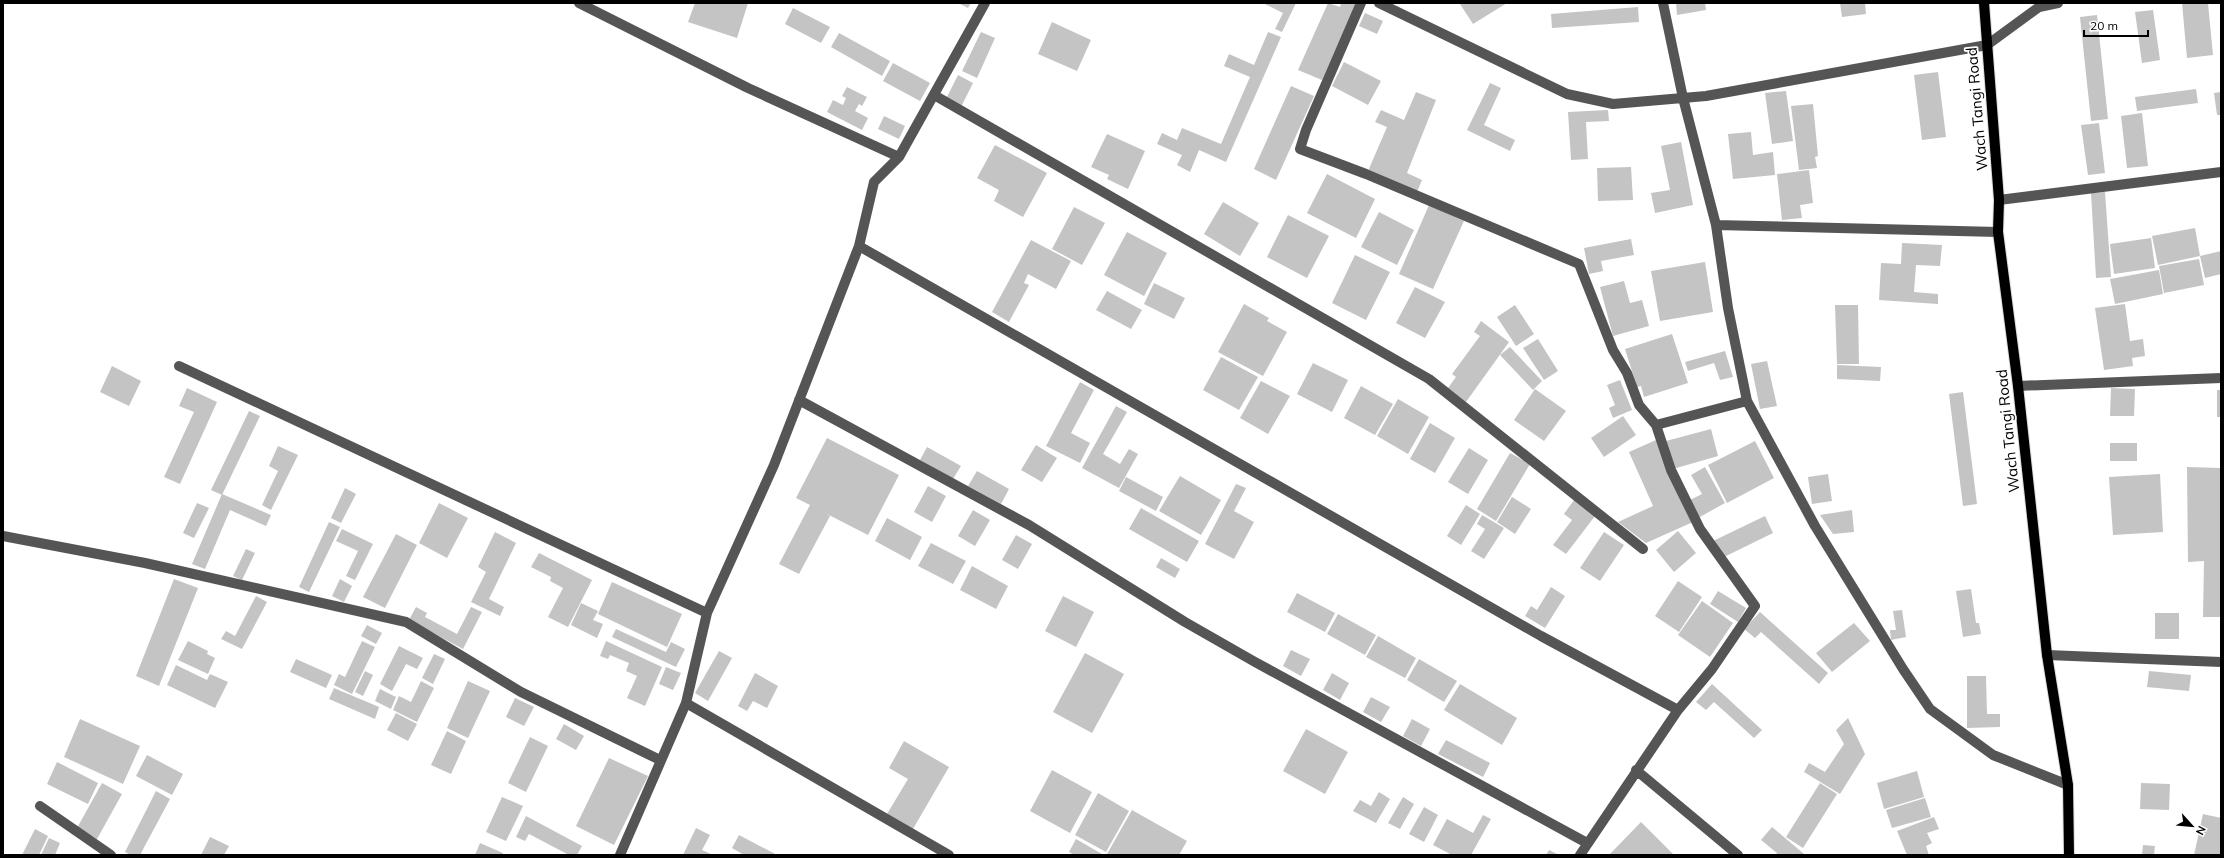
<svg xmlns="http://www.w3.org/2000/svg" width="2224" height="858" font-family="Mulish,sans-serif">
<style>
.building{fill:#c4c4c4}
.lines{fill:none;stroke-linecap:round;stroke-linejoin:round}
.major-casing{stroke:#dbdbdb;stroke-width:12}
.minor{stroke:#555;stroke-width:10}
.major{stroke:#000;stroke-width:10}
.labels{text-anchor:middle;stroke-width:3.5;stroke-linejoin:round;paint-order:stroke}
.street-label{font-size:15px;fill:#000;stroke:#fff}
</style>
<rect width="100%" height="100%" fill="#fff"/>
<path class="building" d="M 695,3 L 748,3 L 737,38 L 688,22 Z
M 958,3 L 971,3 L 968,8 Z
M 1263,3 L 1296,3 L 1282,32 L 1275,29 L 1283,13 Z
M 1328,3 L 1340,7 L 1341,3 L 1356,3 L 1322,80 L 1298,70 Z
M 1462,3 L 1507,3 L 1473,24 L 1460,4 Z
M 1676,3 L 1705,3 L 1706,10 L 1677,15 Z
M 1840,3 L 1865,3 L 1866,14 L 1842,17 Z
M 2182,3 L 2208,3 L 2213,55 L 2187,58 Z
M 1638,7 L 1639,22 L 1552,28 L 1551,14 Z
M 793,8 L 830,27 L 821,43 L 785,24 Z
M 2153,10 L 2160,60 L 2142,63 L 2135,12 Z
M 1365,13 L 1383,21 L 1377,34 L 1359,26 Z
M 2097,15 L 2108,119 L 2091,121 L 2080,17 Z
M 1052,22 L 1091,40 L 1077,71 L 1038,54 Z
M 981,32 L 995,38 L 977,78 L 962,71 Z
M 1268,32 L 1281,37 L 1226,162 L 1199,150 L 1190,172 L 1177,165 L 1182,155 L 1157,144 L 1162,133 L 1177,140 L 1182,128 L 1221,144 L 1250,77 L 1224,66 L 1229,54 L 1254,65 Z
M 839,33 L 890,61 L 882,76 L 831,47 Z
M 1344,62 L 1381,81 L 1368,105 L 1332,86 Z
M 893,63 L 930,83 L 920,101 L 883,81 Z
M 1938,72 L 1946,137 L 1922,140 L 1914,75 Z
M 958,75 L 973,83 L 961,107 L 946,99 Z
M 1490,83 L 1501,88 L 1484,125 L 1515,140 L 1510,151 L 1467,130 Z
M 1291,86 L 1314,96 L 1276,180 L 1254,169 Z
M 847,87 L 867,97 L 862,106 L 859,104 L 855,111 L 868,118 L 862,130 L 827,112 L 833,100 L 843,105 L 846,98 L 842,96 Z
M 2196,89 L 2198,103 L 2137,111 L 2135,97 Z
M 1786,91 L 1793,141 L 1772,144 L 1765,93 Z
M 1416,92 L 1436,100 L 1407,173 L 1422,180 L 1417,192 L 1368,171 L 1387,127 L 1375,122 L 1381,110 L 1404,120 Z
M 2221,92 L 2221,115 L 2217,115 L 2214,93 Z
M 1813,104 L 1818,156 L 1815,157 L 1817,168 L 1799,170 L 1791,106 Z
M 1608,110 L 1609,121 L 1586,122 L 1588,159 L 1571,160 L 1568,112 Z
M 2142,113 L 2148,166 L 2127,168 L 2121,116 Z
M 884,116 L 905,126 L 899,139 L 878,129 Z
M 2099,123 L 2105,173 L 2088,175 L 2081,125 Z
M 1751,132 L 1753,155 L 1773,152 L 1775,175 L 1733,179 L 1728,134 Z
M 1107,134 L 1145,151 L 1128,189 L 1107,179 L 1109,175 L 1091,167 Z
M 1681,142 L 1693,205 L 1655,213 L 1651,193 L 1670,190 L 1661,146 Z
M 995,145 L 1047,173 L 1023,217 L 994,201 L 999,190 L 977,178 Z
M 1631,167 L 1633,200 L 1598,201 L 1597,168 Z
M 1809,170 L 1813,203 L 1800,205 L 1802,218 L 1782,220 L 1777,174 Z
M 1327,174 L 1375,199 L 1356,238 L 1307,213 Z
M 2105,192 L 2111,277 L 2096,278 L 2091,193 Z
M 1223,202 L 1259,223 L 1240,256 L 1204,234 Z
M 1429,205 L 1464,221 L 1433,289 L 1399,274 Z
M 1074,207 L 1105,223 L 1082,265 L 1052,249 Z
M 1379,212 L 1414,230 L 1397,265 L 1361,247 Z
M 1288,215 L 1329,236 L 1307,278 L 1267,257 Z
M 2195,228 L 2200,256 L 2158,265 L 2152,236 Z
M 1127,232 L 1167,253 L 1144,296 L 1104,275 Z
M 2151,238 L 2155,268 L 2114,274 L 2110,244 Z
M 1631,239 L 1634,255 L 1601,261 L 1603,271 L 1589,274 L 1584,248 Z
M 1031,240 L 1071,261 L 1056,289 L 1028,274 L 1024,283 L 1029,285 L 1009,322 L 992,312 Z
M 1902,243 L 1942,245 L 1940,266 L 1916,265 L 1914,292 L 1938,294 L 1938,304 L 1879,300 L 1881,263 L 1901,264 Z
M 2221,251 L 2221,274 L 2205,278 L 2200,256 Z
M 1355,255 L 1390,272 L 1366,320 L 1332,303 Z
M 2199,259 L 2204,285 L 2164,293 L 2159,266 Z
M 1705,262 L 1713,312 L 1660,321 L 1651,271 Z
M 2159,270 L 2163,294 L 2115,304 L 2110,279 Z
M 1624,281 L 1630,303 L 1642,300 L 1649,326 L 1613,336 L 1600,287 Z
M 1154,283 L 1185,298 L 1174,319 L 1144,304 Z
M 1415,287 L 1445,302 L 1425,338 L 1396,323 Z
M 1107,291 L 1142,310 L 1131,329 L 1096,310 Z
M 1244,304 L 1269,318 L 1267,321 L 1287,332 L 1263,376 L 1218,352 Z
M 2125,304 L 2130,341 L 2143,339 L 2145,356 L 2132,358 L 2133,366 L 2104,370 L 2095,308 Z
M 1515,305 L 1534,334 L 1516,346 L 1497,317 Z
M 1835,305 L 1858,305 L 1859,364 L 1837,364 Z
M 1481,321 L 1509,342 L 1466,402 L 1448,388 L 1456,377 L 1452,374 L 1480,336 L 1474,332 Z
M 1672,334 L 1688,383 L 1644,397 L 1641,386 L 1637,387 L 1625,349 Z
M 1538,339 L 1558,371 L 1544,380 L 1523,348 Z
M 1510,347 L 1542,381 L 1533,390 L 1500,355 Z
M 1725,351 L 1733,377 L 1720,380 L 1714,363 L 1688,371 L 1685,362 Z
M 1221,357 L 1258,377 L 1239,410 L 1203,390 Z
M 1767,361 L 1777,406 L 1760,409 L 1751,364 Z
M 1313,363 L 1348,380 L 1332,412 L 1297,394 Z
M 1837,365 L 1881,367 L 1880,381 L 1837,379 Z
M 112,366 L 141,381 L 129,406 L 100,392 Z
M 1620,380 L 1632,410 L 1613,418 L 1609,408 L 1615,405 L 1607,385 Z
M 1261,381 L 1290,396 L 1268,434 L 1240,418 Z
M 1080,382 L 1094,390 L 1071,433 L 1090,443 L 1080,463 L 1046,446 Z
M 1361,386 L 1393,404 L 1375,435 L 1344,418 Z
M 187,388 L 217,402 L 180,484 L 164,477 L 194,412 L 179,406 Z
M 2111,388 L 2135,389 L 2134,416 L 2110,416 Z
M 1535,389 L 1566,411 L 1544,441 L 1514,420 Z
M 2217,390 L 2221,390 L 2221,417 L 2217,417 Z
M 1963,392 L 1977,504 L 1963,506 L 1949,394 Z
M 1398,399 L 1429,417 L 1408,454 L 1377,436 Z
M 1116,406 L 1127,412 L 1103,454 L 1120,464 L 1129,449 L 1138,454 L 1119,488 L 1082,468 Z
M 249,411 L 260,416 L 222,495 L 211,490 Z
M 1623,416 L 1636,435 L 1604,457 L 1591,438 Z
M 1430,423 L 1455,438 L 1435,473 L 1410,459 Z
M 1711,429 L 1718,456 L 1673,469 L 1666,441 Z
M 827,438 L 899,475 L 868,535 L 825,513 L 830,516 L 799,574 L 779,564 L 810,505 L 796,498 Z
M 1656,440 L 1693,522 L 1646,543 L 1618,522 L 1653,506 L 1629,452 Z
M 1755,441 L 1774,478 L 1727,503 L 1708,465 Z
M 2110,443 L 2137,443 L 2137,461 L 2110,461 Z
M 1036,445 L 1057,458 L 1042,482 L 1021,470 Z
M 278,446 L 298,455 L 271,510 L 262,505 L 278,471 L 269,466 Z
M 927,447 L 961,466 L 953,479 L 920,460 Z
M 1469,448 L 1488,460 L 1468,494 L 1448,482 Z
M 1510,453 L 1530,464 L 1496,521 L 1477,509 Z
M 1705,467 L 1725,503 L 1698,518 L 1688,501 L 1702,494 L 1691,475 Z
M 2187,467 L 2221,468 L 2221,617 L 2203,617 L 2204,561 L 2188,562 Z
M 977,471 L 1009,489 L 1001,504 L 968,486 Z
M 1828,474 L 1832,501 L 1812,504 L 1808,477 Z
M 2160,474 L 2163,532 L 2113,535 L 2109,477 Z
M 1180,476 L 1221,500 L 1201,535 L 1159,511 Z
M 1126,477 L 1163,497 L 1156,511 L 1119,491 Z
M 1236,484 L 1246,488 L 1234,511 L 1254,522 L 1234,559 L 1205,544 Z
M 928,486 L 946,496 L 932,522 L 914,512 Z
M 345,488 L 356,494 L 341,523 L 331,518 Z
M 222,494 L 271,515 L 266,526 L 230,510 L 205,569 L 192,564 Z
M 1512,497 L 1531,509 L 1515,534 L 1497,522 Z
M 1574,500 L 1595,516 L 1566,554 L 1553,545 L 1572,520 L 1564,514 Z
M 197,503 L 209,508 L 194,538 L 183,533 Z
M 439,503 L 468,518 L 447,558 L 419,543 Z
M 1466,505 L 1480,514 L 1461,545 L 1447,536 Z
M 1141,508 L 1199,541 L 1187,562 L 1129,529 Z
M 973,510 L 990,520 L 975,546 L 958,536 Z
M 1852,510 L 1854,532 L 1833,534 L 1820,515 Z
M 1482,515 L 1504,528 L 1484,559 L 1471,551 L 1485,529 L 1477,524 Z
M 1765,516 L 1773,533 L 1722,558 L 1713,541 Z
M 887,518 L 922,537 L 910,560 L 875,541 Z
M 329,522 L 340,527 L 309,592 L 299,587 Z
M 342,529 L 373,544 L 355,580 L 346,576 L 358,551 L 336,541 Z
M 1678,531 L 1696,553 L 1674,572 L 1656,550 Z
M 495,532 L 516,543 L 489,599 L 504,607 L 500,616 L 471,602 L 486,572 L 478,567 Z
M 1604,532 L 1624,545 L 1600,581 L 1580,568 Z
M 396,534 L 417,545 L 385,608 L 363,597 Z
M 1016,535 L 1032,544 L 1018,569 L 1002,560 Z
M 931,543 L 966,561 L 953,584 L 918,566 Z
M 246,549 L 255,553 L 242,580 L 233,576 Z
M 539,553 L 592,580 L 568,627 L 548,617 L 563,588 L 550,581 L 551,577 L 531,567 Z
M 1161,558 L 1180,569 L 1175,578 L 1156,567 Z
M 972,566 L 1008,586 L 996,609 L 960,590 Z
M 174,579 L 198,588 L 159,686 L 136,676 Z
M 340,579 L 352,586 L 344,602 L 332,596 Z
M 1678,581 L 1702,597 L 1679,632 L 1655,616 Z
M 612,582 L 682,614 L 667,647 L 598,614 Z
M 1551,587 L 1565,596 L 1545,628 L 1525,616 L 1531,606 L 1537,610 Z
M 1971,589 L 1976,623 L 1979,623 L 1981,634 L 1963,637 L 1956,591 Z
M 1718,591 L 1746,608 L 1738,622 L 1710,604 Z
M 1297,593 L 1335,613 L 1325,632 L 1287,612 Z
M 256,596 L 267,602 L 242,649 L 221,639 L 226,631 L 235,636 Z
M 1063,596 L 1094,612 L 1076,647 L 1045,631 Z
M 1702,601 L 1733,623 L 1710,657 L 1678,635 Z
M 581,603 L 598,611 L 593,620 L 603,624 L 597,638 L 571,625 Z
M 416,607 L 427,613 L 425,617 L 457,634 L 471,607 L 482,612 L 463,649 L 409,620 Z
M 1902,610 L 1906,637 L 1891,640 L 1890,630 L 1896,630 L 1893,611 Z
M 1760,612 L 1828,673 L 1819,684 L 1761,632 L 1755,638 L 1744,629 Z
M 2155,613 L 2179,613 L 2179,639 L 2155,639 Z
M 1338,614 L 1376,635 L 1365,655 L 1327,634 Z
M 1854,623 L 1870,641 L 1832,672 L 1816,653 Z
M 367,625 L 382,633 L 376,644 L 361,636 Z
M 616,629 L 666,652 L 671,642 L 685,649 L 676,667 L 612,637 Z
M 1378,636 L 1416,658 L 1405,678 L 1366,657 Z
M 188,641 L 208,651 L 207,654 L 215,658 L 208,674 L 178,660 Z
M 362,641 L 375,647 L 352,694 L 334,685 L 339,674 L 345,677 Z
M 606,641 L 662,667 L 645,706 L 627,698 L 637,676 L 626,671 L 629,663 L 610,655 L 608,659 L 600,656 Z
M 399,646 L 423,658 L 417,669 L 406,664 L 392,691 L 380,684 Z
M 1291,650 L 1310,659 L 1301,676 L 1283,666 Z
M 719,651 L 732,658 L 708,701 L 695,693 Z
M 1085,653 L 1124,674 L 1092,733 L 1053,712 Z
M 434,654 L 445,659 L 433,684 L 422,678 Z
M 296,659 L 332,675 L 326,688 L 290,672 Z
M 1419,659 L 1457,681 L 1444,702 L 1407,680 Z
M 176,665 L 207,680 L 210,674 L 228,682 L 215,708 L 167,685 Z
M 666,667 L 681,673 L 673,690 L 659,684 Z
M 365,671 L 373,675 L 363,696 L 355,692 Z
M 2149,671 L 2191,675 L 2189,691 L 2147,687 Z
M 755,673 L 778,686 L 767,708 L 753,701 L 747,711 L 738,706 Z
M 1332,673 L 1349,683 L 1340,700 L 1323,690 Z
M 1967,676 L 1986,676 L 1987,714 L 2000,714 L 2000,727 L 1967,728 Z
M 421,681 L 434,688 L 417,722 L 393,710 L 399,696 L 411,702 Z
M 468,681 L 490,691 L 468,738 L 447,728 Z
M 1460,684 L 1517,718 L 1502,745 L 1444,710 Z
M 1712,684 L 1762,730 L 1754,738 L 1714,702 L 1706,710 L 1696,702 Z
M 334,688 L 379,707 L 375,719 L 329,699 Z
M 380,689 L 396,697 L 391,709 L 375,701 Z
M 1371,697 L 1390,707 L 1381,722 L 1363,712 Z
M 515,698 L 534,707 L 524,726 L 506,717 Z
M 396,713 L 417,724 L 408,741 L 387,730 Z
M 1848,718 L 1865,754 L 1840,794 L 1804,772 L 1809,763 L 1825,772 L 1844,744 L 1836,730 Z
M 80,719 L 140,746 L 123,784 L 64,757 Z
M 1412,719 L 1430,729 L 1421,746 L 1403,736 Z
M 564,724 L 584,736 L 576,750 L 556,739 Z
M 1306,729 L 1348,752 L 1325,794 L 1283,771 Z
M 447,731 L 466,741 L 451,774 L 431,765 Z
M 530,737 L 548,746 L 526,792 L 508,783 Z
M 1446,740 L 1490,763 L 1483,777 L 1438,754 Z
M 904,741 L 949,767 L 913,829 L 887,814 L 908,779 L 889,768 Z
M 147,755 L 183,774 L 172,795 L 136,776 Z
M 609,758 L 648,776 L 614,845 L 576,826 Z
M 57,762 L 98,783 L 88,804 L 47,784 Z
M 1052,770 L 1092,792 L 1070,833 L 1030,811 Z
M 1917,771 L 1924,797 L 1884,809 L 1877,783 Z
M 102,783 L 122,794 L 97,839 L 77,828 Z
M 1820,783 L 1837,794 L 1803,848 L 1786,837 Z
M 2141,783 L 2170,784 L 2169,810 L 2140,809 Z
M 156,791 L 170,799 L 140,855 L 131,855 L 125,852 Z
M 1379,792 L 1390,799 L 1376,823 L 1353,811 L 1360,800 L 1371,806 Z
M 1098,793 L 1129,811 L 1106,852 L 1075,835 Z
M 502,797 L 523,806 L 506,841 L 486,832 Z
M 1403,797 L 1414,804 L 1400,829 L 1388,823 Z
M 1925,798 L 1931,817 L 1892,828 L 1886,810 Z
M 1424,807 L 1438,815 L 1424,842 L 1409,834 Z
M 1132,810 L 1187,841 L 1179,855 L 1107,854 Z
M 2203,814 L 2221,818 L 2221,855 L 2194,855 Z
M 1483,815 L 1491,819 L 1471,855 L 1452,855 L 1433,845 L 1447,819 L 1473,833 Z
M 526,816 L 582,846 L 577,855 L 569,855 L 529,834 L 525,841 L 516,837 Z
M 1934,817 L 1939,829 L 1927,833 L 1932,843 L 1926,846 L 1929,855 L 1907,855 L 1897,831 Z
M 1641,822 L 1674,855 L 1611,855 L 1610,854 Z
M 1772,827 L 1804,854 L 1803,855 L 1776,855 L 1777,853 L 1761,840 Z
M 696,828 L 710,835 L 702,850 L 713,855 L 683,855 Z
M 35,829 L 48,836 L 39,855 L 22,855 Z
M 739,835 L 777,855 L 744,855 L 732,848 Z
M 210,837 L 229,846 L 224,855 L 201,855 Z
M 49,838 L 60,843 L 55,855 L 41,855 Z
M 1076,839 L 1102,854 L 1101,855 L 1074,855 L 1069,852 Z
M 480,843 L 503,853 L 502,855 L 475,855 Z
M 2143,845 L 2155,846 L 2154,855 L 2142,855 Z
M 1549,850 L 1559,855 L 1546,855 Z"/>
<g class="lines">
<g class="major-casing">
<path id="major" d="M 1984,3 L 1999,200 L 1998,232 L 2018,386 L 2047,655 L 2068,785 L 2069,855"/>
</g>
<path class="minor" d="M 579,3 L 748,88 L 899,157
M 1361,3 L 1306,130 L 1300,149 L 1366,174 L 1579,264 L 1613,350 L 1627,373 L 1639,405 L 1656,425 L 1671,470 L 1700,529 L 1755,606 L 1712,669 L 1678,710 L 1580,855
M 1379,3 L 1567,94 L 1613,104 L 1706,96 L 1987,45 L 2039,7 L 2058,3
M 1663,3 L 1683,98 L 1716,225 L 1728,308 L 1747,401 L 1815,526 L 1903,669 L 1930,709 L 1993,755 L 2068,785
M 934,95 L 1429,379 L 1643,549
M 1999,200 L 2221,172
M 1716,225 L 1998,232
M 859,246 L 1541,636 L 1678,710
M 179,366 L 707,613
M 2018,386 L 2221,378
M 799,400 L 1029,525 L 1185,622 L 1255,662 L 1587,843
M 1656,425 L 1747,401
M 3,536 L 145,563 L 406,622 L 521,692 L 660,760
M 2047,655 L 2221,662
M 686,703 L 949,855
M 1636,770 L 1738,855
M 40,806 L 111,855
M 620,855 L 686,703 L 707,613 L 774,465 L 859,246 L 874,182 L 899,157 L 985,3"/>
<use href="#major" class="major"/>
</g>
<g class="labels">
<g class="street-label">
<text transform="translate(1977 109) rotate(-95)" y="5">Wach Tangi Road</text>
<text transform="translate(2008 431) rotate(-96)" y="5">Wach Tangi Road</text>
</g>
</g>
<rect width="2224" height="858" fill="none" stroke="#000000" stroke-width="8"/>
<g transform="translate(2192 826) rotate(117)" stroke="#ffffff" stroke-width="3" paint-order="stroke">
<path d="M0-3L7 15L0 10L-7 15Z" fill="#000000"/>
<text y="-6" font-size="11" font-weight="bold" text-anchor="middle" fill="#000000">N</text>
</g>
<path d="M2084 30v6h64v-6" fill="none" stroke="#000000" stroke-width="2"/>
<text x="2090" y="30" font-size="12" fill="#000000" stroke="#ffffff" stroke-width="3" paint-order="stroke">20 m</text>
</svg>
